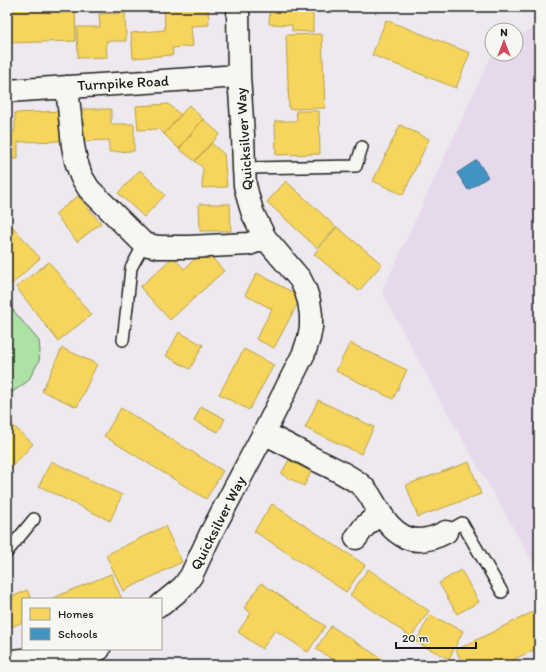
<svg xmlns="http://www.w3.org/2000/svg" width="546" height="672" font-family="Itim,sans-serif">
<style>
.built{fill:#e5d9eb}
.green{fill:#ade2a5;stroke:#647f60}
.homes{fill:#f6d55c;stroke:#b59e49}
.schools{fill:#4393c3;stroke:#376f91}
.lines{fill:none;stroke-linecap:round;stroke-linejoin:round}
.service-casing{stroke:#1c1c1c;stroke-width:14}
.minor-casing{stroke:#1c1c1c;stroke-width:25}
.service{stroke:#f6f6f2;stroke-width:11}
.minor{stroke:#f6f6f2;stroke-width:22}
.labels{text-anchor:middle;stroke-width:4;stroke-linejoin:round;paint-order:stroke}
.street-label{font-size:15px;fill:#1c1c1c;stroke:#f6f6f2}
</style>
<rect width="100%" height="100%" fill="#eee9ef"/>
<filter id="ink" filterUnits="userSpaceOnUse"><feTurbulence type="fractalNoise" baseFrequency=".025" numOctaves="2"/><feDisplacementMap in="SourceGraphic" scale="8" xChannelSelector="R" yChannelSelector="G"/><feConvolveMatrix kernelMatrix="1 2 1 2 8 2 1 2 1" color-interpolation-filters="sRGB"/></filter>
<g filter="url(#ink)">
<path class="built" d="M 539,24 L 539,571 L 531,559 L 436,393 L 382,292 L 492,54 L 516,54 L 516,38 Z"/>
<path class="green" d="M 7,303 L 39,341 L 40,351 L 39,361 L 28,381 L 11,393 L 7,397 Z"/>
<path class="homes" d="M 43,7 L 75,7 L 76,41 L 7,43 L 7,8 Z
M 164,7 L 208,7 L 209,25 L 191,26 L 193,46 L 172,48 L 173,55 L 133,58 L 131,33 L 165,30 Z
M 270,7 L 313,7 L 313,32 L 292,31 L 292,25 L 269,24 Z
M 125,13 L 126,41 L 106,41 L 107,57 L 78,58 L 77,27 L 100,27 L 99,14 Z
M 386,20 L 470,53 L 456,88 L 372,55 Z
M 322,34 L 325,108 L 289,109 L 286,35 Z
M 168,104 L 181,115 L 164,134 L 159,129 L 138,130 L 136,106 Z
M 189,105 L 203,119 L 179,149 L 164,134 Z
M 83,109 L 111,109 L 111,124 L 134,124 L 134,151 L 109,152 L 109,140 L 84,141 Z
M 62,111 L 64,141 L 18,142 L 18,159 L 7,159 L 7,132 L 15,131 L 15,113 Z
M 296,111 L 319,111 L 320,154 L 276,155 L 275,121 L 297,121 Z
M 203,119 L 220,134 L 195,161 L 179,149 Z
M 400,125 L 429,139 L 403,195 L 373,181 Z
M 211,143 L 224,154 L 227,187 L 202,188 L 203,168 L 195,161 Z
M 140,170 L 165,195 L 144,217 L 118,193 Z
M 286,181 L 336,227 L 317,248 L 267,202 Z
M 78,196 L 101,223 L 77,242 L 55,214 Z
M 199,204 L 230,204 L 231,231 L 200,231 Z
M 13,227 L 40,258 L 11,285 L 7,280 L 7,232 Z
M 337,227 L 382,264 L 359,291 L 314,254 Z
M 205,250 L 224,271 L 170,320 L 140,287 L 173,257 L 184,269 Z
M 49,262 L 91,315 L 58,341 L 16,287 Z
M 257,273 L 301,297 L 274,348 L 256,339 L 272,309 L 245,295 Z
M 179,332 L 203,345 L 190,369 L 166,356 Z
M 350,343 L 407,370 L 393,399 L 336,371 Z
M 62,348 L 97,364 L 77,407 L 42,391 Z
M 244,349 L 274,365 L 249,410 L 219,394 Z
M 318,400 L 374,427 L 361,454 L 305,428 Z
M 201,406 L 225,419 L 218,432 L 194,421 Z
M 121,408 L 223,471 L 206,499 L 104,436 Z
M 7,420 L 33,444 L 7,472 Z
M 289,460 L 311,472 L 304,486 L 281,474 Z
M 51,461 L 122,495 L 110,521 L 39,486 Z
M 469,462 L 481,494 L 418,517 L 406,485 Z
M 272,504 L 365,565 L 346,592 L 254,531 Z
M 165,526 L 182,562 L 123,591 L 106,555 Z
M 368,569 L 429,611 L 411,637 L 350,595 Z
M 461,570 L 479,602 L 457,614 L 439,583 Z
M 111,574 L 122,599 L 51,599 L 74,589 Z
M 261,583 L 325,626 L 308,652 L 275,630 L 262,649 L 238,632 L 251,613 L 244,608 Z
M 27,590 L 31,599 L 23,599 L 23,622 L 7,629 L 7,599 Z
M 539,609 L 539,647 L 503,665 L 463,665 L 456,650 Z
M 430,615 L 463,631 L 449,659 L 416,642 Z
M 331,626 L 385,661 L 382,665 L 342,665 L 316,649 Z"/>
<path class="schools" d="M 477,160 L 488,177 L 468,190 L 457,173 Z"/>
<g class="lines">
<g class="service-casing">
<path id="service" d="M 244,168 L 356,166 L 362,147
M 123,340 L 127,307 L 131,268 L 144,244
M 446,532 L 462,523 L 502,592
M 7,552 L 34,519"/>
</g>
<g class="minor-casing">
<path id="minor" d="M 67,87 L 73,146 L 76,161 L 81,176 L 89,189 L 144,244 L 158,247 L 189,247 L 249,244 L 265,238
M 7,91 L 239,76
M 264,433 C 282,442 299,451 316,460 C 331,467 347,474 361,485 C 370,492 373,503 380,512 C 385,521 394,531 403,536 C 418,544 433,539 446,532
M 356,538 L 364,527 L 380,513
M 161,605 L 183,587 L 191,576 L 211,533 L 264,433 L 304,353 L 309,338 L 311,327 L 311,315 L 309,301 L 305,289 L 300,279 L 265,238 L 253,214 L 249,201 L 245,185 L 244,168 L 243,135 L 239,76 L 238,7
M 7,662 C 22,659 36,659 51,660 C 60,660 68,662 77,660 C 85,658 92,653 99,649"/>
</g>
<use href="#service" class="service"/>
<use href="#minor" class="minor"/>
</g>
</g>
<g class="labels">
<g class="street-label">
<text transform="translate(123 83) rotate(-3)" y="5">Turnpike Road</text>
<text transform="translate(244 139) rotate(-94)" y="5">Quicksilver Way</text>
<text transform="translate(218 523) rotate(-63)" y="5">Quicksilver Way</text>
</g>
</g>
<rect width="546" height="672" fill="none" stroke="#f6f6f2" stroke-width="24"/>
<rect x="12" y="12" width="522" height="648" fill="none" stroke="#1c1c1c" stroke-width="1.5" filter="url(#ink)"/>
<rect x="22" y="598" width="140" height="52" fill="#f6f6f2" stroke="#9f9f9c"/>
<rect x="30" y="608" width="20" height="12" fill="#f6d55c" stroke="#9f9f9c"/>
<text x="58" y="618" font-size="12" fill="#1c1c1c">Homes</text>
<rect x="30" y="628" width="20" height="12" fill="#4393c3" stroke="#9f9f9c"/>
<text x="58" y="638" font-size="12" fill="#1c1c1c">Schools</text>
<g transform="translate(504 42)"><circle r="19" fill="#f6f6f2" stroke="#9f9f9c"/>
<path d="M0-3L7 15L0 10L-7 15Z" fill="#d1495b"/>
<text y="-6" font-size="11" font-weight="bold" text-anchor="middle" fill="#1c1c1c">N</text>
</g>
<path d="M396 642v6h80v-6" fill="none" stroke="#1c1c1c" stroke-width="2"/>
<text x="402" y="642" font-size="12" fill="#1c1c1c" stroke="#f6f6f2" stroke-width="3" paint-order="stroke">20 m</text>
</svg>
